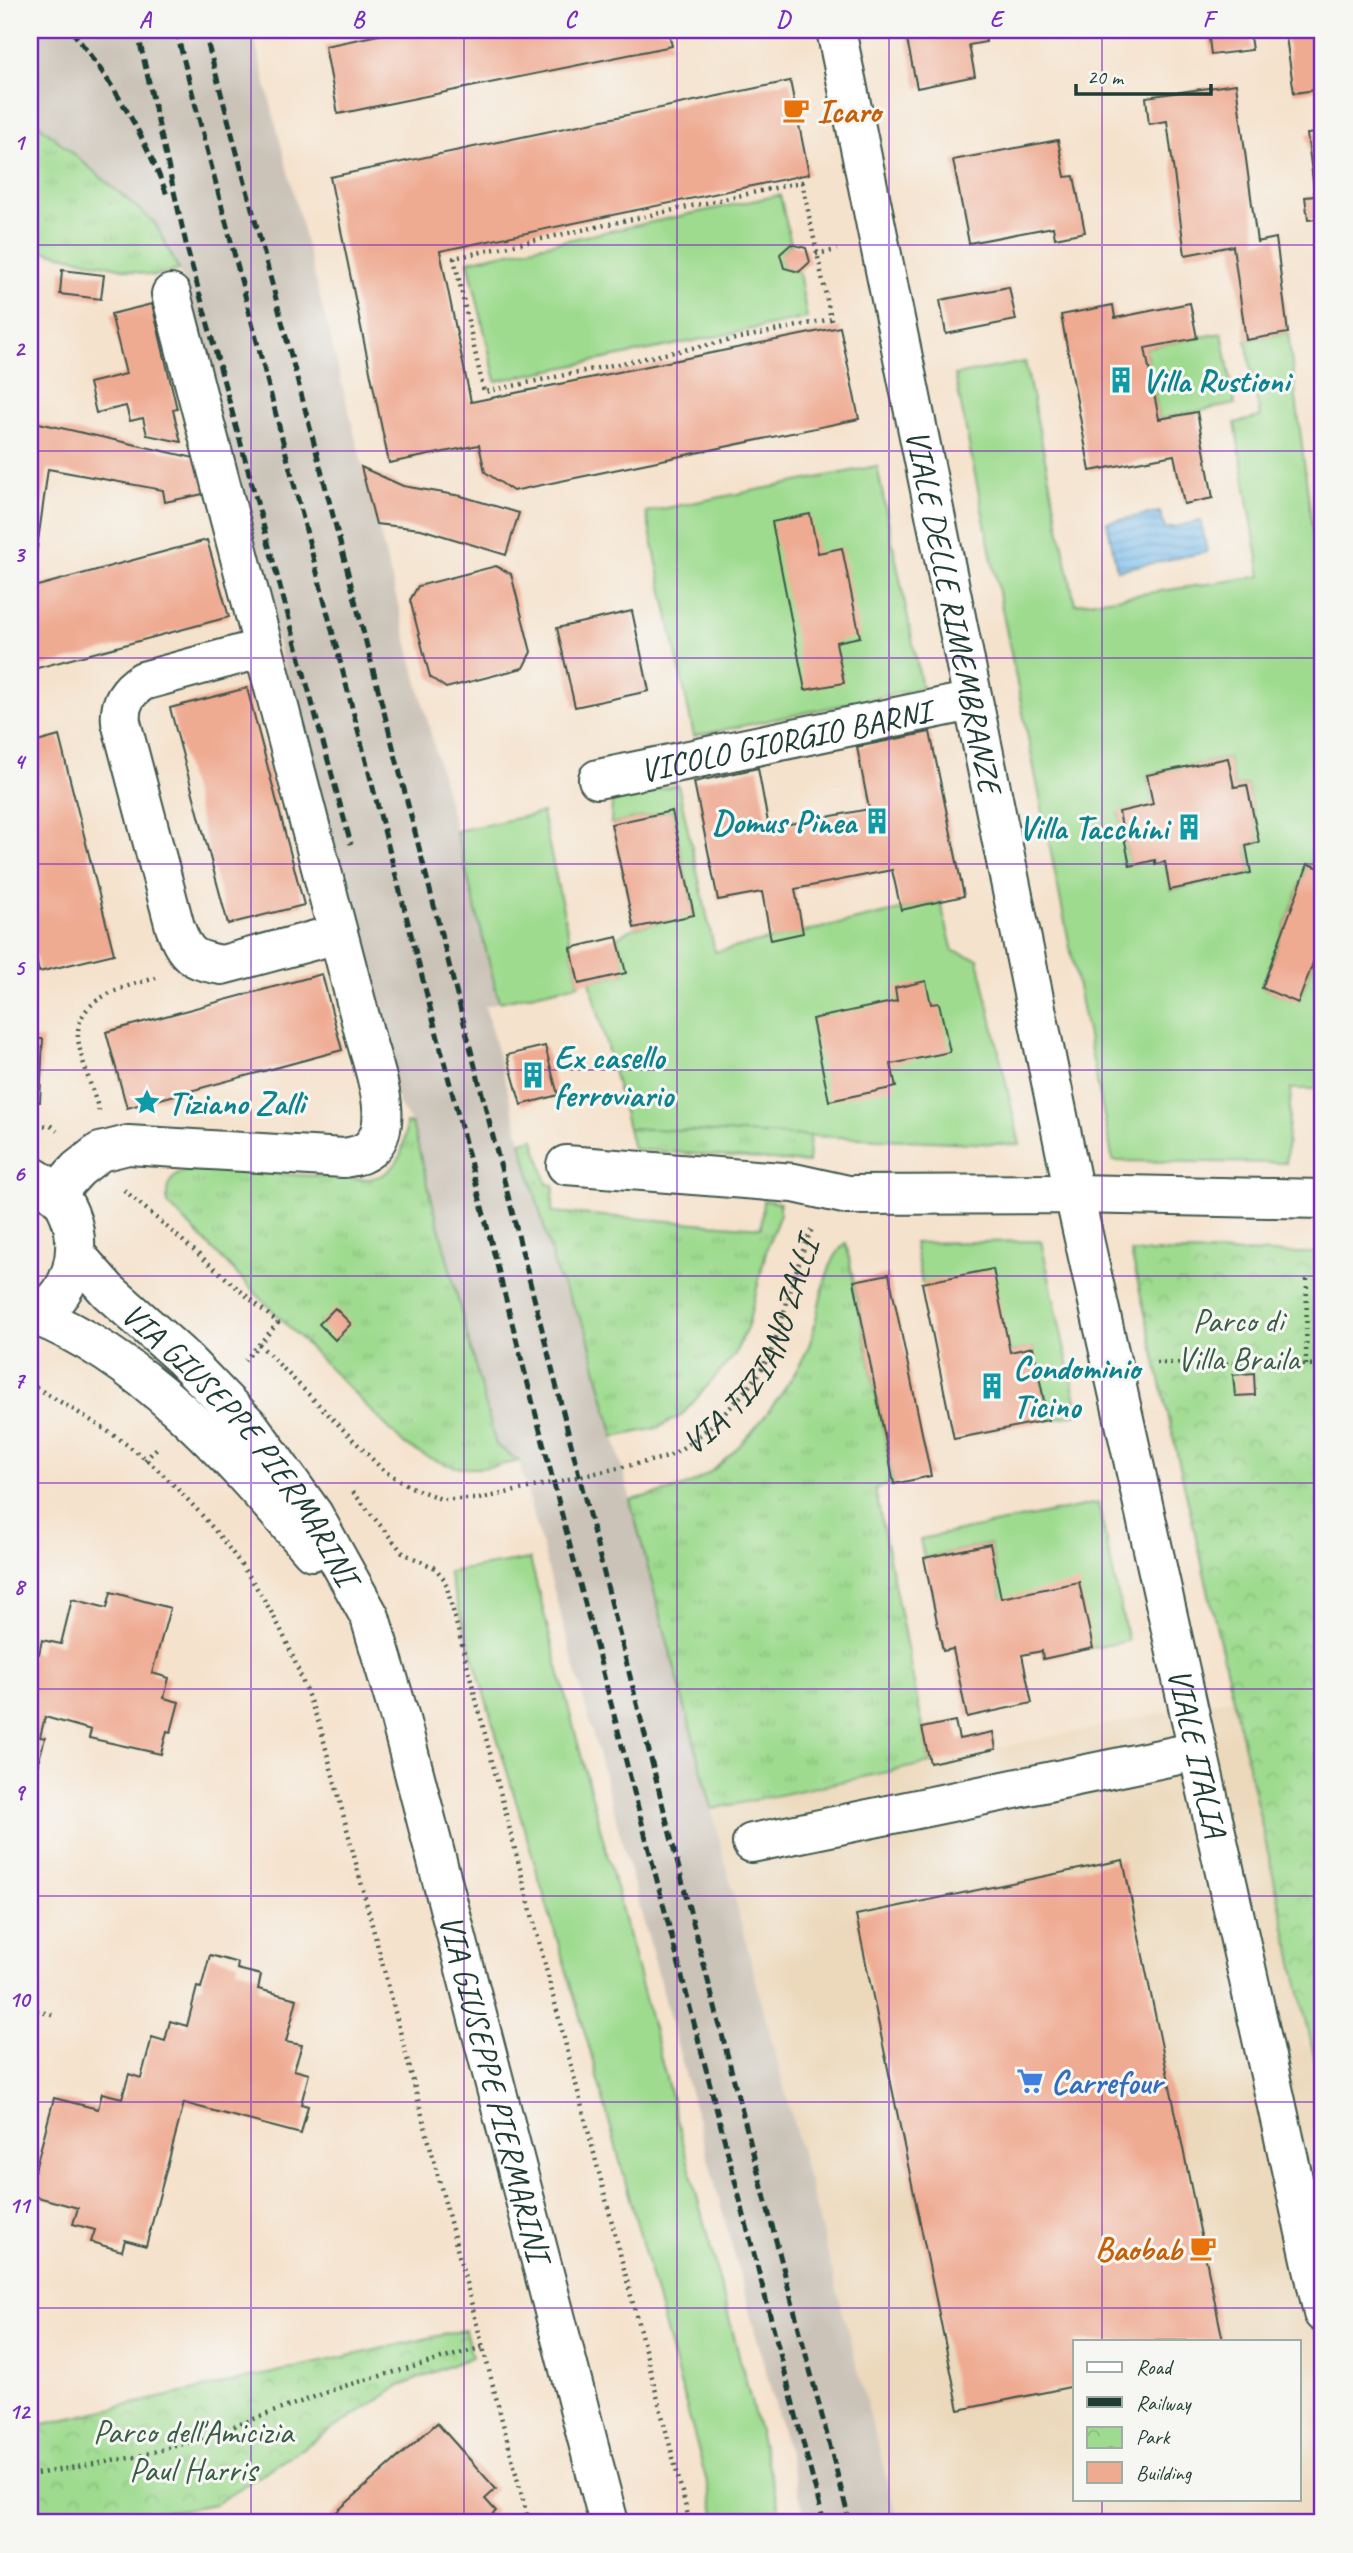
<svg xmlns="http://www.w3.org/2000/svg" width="1353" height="2553" font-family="Caveat,sans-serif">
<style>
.built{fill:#ecd8ba;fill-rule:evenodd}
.industrial{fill:#cbc3b8}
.grass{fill:url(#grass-tufts);stroke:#5e8c62;stroke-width:2}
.park{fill:url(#park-crowns);stroke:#5e8c62;stroke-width:2}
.garden{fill:#9edb8f;stroke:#5e8c62;stroke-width:2;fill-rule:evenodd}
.water{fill:url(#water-rules);stroke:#4c7c90;stroke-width:2}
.building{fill:#efaa92}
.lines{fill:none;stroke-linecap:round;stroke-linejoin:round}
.minor-casing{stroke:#3f564b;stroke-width:42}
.path{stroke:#3f564b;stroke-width:4.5;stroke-dasharray:2 5;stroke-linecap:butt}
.minor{stroke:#fff;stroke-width:38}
.rail{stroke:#1f3d34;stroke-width:5;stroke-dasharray:10 5;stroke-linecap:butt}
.grid{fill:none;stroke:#7b2cbf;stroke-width:2;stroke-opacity:0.55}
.labels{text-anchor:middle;stroke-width:6;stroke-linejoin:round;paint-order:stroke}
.food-label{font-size:33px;font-weight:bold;fill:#c56008;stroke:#f6f6f2;text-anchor:start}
.culture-label{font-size:33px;font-weight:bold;fill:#0d838f;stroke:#f6f6f2;text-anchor:start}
.street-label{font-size:33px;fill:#1f3d34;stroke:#f6f6f2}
.park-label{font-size:33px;fill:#385d46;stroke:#f6f6f2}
.shop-label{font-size:33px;font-weight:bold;fill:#366cbe;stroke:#f6f6f2;text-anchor:start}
.neatline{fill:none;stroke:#7b2cbf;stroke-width:2.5}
.grid-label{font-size:23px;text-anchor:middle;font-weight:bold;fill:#7b2cbf}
</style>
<defs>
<pattern id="grass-tufts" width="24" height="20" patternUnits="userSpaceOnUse" patternTransform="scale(1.75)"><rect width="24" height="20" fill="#9edb8f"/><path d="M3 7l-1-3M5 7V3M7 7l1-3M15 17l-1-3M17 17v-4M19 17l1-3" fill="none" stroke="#88bd7c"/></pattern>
<pattern id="park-crowns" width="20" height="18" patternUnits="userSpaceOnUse" patternTransform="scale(1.75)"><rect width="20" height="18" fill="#9edb8f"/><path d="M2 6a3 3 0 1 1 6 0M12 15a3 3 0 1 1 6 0" fill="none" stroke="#88bd7c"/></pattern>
<pattern id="water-rules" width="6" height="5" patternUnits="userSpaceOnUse" patternTransform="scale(1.75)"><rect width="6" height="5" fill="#78bbed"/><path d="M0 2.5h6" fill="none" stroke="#6299c1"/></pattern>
</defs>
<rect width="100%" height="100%" fill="#f6f6f2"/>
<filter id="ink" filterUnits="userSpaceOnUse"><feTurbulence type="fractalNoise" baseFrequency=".0143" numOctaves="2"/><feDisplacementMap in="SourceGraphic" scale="14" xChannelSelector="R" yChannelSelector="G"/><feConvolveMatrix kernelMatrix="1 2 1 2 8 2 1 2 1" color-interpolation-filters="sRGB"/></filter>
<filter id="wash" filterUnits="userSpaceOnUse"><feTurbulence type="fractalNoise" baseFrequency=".00686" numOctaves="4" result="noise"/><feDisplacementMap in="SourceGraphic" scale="28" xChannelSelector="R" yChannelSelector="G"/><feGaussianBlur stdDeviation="1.57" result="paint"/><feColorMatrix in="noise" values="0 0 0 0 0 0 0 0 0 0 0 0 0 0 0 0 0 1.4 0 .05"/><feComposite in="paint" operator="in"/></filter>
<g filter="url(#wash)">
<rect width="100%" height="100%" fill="#f5e2cc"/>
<path class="built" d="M 1233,1698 L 1323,2094 L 1323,2523 L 898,2523 L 712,1809 ZM 1075,2341 L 1299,2341 L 1299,2499 L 1075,2499 Z"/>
<path class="industrial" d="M 30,30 L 252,30 L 499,1002 L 485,1006 L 557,1275 L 586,1329 L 898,2523 L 807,2523 L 519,1462 L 496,1446 L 412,1124 L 399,1105 L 179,270 L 155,222 L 30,117 Z"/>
<path class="grass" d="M 30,117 L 155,223 L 179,270 L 154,276 L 30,248 Z
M 406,1123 L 412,1124 L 496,1445 L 519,1461 C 468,1473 451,1472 405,1445 L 168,1204 C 164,1183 172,1174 192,1169 L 368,1179 C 399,1174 405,1151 406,1123 Z
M 628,1128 L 810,1135 L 808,1163 L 633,1149 Z
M 534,1139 L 547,1184 L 554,1185 L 552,1212 L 761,1228 L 763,1200 L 780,1203 L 780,1214 L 767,1248 L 748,1325 L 734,1356 L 681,1416 L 657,1428 L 614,1437 L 586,1329 L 557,1275 L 521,1142 Z
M 846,1243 L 894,1484 L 875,1488 L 930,1763 L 712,1809 L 630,1500 C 654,1494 680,1491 701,1478 C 738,1457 800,1377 812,1337 C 819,1310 824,1261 846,1243 Z"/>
<path class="park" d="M 1131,1252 L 1323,1253 L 1323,2094 Z
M 465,2330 L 472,2357 L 400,2386 L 215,2504 L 103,2523 L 30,2523 L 30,2427 Z"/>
<path class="garden" d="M 780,195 L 791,244 L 781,254 L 784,268 L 799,272 L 807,318 L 496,381 L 468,261 Z
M 1222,333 L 1235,404 L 1159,419 L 1145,348 Z
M 1288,333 L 1317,567 L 1323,567 L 1323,869 L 1308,864 L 1262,988 L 1298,1002 L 1323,936 L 1323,1089 L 1291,1089 L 1286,1163 L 1113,1161 L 955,375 L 1025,362 L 1075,604 L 1261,576 L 1235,423 L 1260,417 L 1246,340 ZM 1228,758 L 1234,787 L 1247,785 L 1259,842 L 1246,846 L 1251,873 L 1171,890 L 1165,862 L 1156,863 L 1155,860 L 1130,865 L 1119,813 L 1153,804 L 1147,775 Z
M 877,466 L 922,688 L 694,736 L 646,512 Z
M 678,785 L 715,952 L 940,901 L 953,951 L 978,959 L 1020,1145 L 628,1128 L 590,981 L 625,973 L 617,937 L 634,928 L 694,914 L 672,811 L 611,824 L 612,799 Z
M 542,813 L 579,984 L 499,1002 L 456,831 Z
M 1041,1241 L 1079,1414 L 1048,1420 L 1033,1348 L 1010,1352 L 922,1283 L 914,1243 Z
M 1098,1503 L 1128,1641 L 1093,1648 L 1001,1598 L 990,1544 L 924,1558 L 920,1539 Z
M 530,1559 L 555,1656 L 783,2523 L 718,2523 L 587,2040 L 448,1572 Z"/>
<path class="water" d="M 1160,512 L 1165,529 L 1201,521 L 1207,552 L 1117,570 L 1107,522 Z"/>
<g id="blocks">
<path class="building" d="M 403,30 L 668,30 L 672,46 L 338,114 L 325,46 Z
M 905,30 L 984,30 L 986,42 L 969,45 L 975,76 L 917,88 Z
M 1208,30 L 1249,30 L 1252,50 L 1211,55 Z
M 1285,30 L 1323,30 L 1323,89 L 1294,93 Z
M 790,81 L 809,174 L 440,251 L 471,402 L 840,327 L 859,419 L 513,491 L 485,472 L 479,445 L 389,463 L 330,177 Z
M 1236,84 L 1257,242 L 1276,238 L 1288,333 L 1246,340 L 1233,246 L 1185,255 L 1167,121 L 1149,124 L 1146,97 Z
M 1323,132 L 1323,254 L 1322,254 L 1317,219 L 1308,220 L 1305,197 L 1315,196 L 1307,134 Z
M 1058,140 L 1065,177 L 1074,176 L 1085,232 L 1055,238 L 1053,227 L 969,243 L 953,160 Z
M 791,244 L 806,248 L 810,262 L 799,272 L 784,268 L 780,254 Z
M 62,270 L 104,275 L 101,299 L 60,294 Z
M 1009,287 L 1016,320 L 946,334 L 940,300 Z
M 1190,303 L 1197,338 L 1145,348 L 1159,419 L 1197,412 L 1213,498 L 1184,504 L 1174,455 L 1090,471 L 1061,315 L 1113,305 L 1115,318 Z
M 152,304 L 177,409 L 173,410 L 181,442 L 147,435 L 143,418 L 130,421 L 126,406 L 96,413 L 89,383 L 126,374 L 111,314 Z
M 30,421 L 199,459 L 208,493 L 165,502 L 163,490 L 48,469 L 34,570 L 30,569 Z
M 361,467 L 403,486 L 461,496 L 519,513 L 506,555 L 421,529 L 376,524 Z
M 810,514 L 818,553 L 842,548 L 860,637 L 836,642 L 844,683 L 805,690 L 772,522 Z
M 207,540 L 229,617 L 30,670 L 30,588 Z
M 496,566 L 511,574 L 531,652 L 523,668 L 446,688 L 430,677 L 410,600 L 418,586 Z
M 632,611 L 649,691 L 575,707 L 557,628 Z
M 247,688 L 304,905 L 228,924 L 170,708 Z
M 930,732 L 964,896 L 901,910 L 892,870 L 795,889 L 803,933 L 771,940 L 762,892 L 718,900 L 694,782 L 758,768 L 769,828 L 869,809 L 857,747 Z
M 59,736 L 114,954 L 39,972 L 30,934 L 30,744 Z
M 1228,758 L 1234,787 L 1247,785 L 1259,842 L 1246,846 L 1251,873 L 1170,890 L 1165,862 L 1155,864 L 1155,860 L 1130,866 L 1119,812 L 1153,804 L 1147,775 Z
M 672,811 L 694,915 L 634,928 L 611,824 Z
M 1308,864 L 1323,869 L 1323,936 L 1298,1003 L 1262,988 Z
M 617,937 L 626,973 L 579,984 L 571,948 Z
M 322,974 L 342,1050 L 127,1108 L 106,1032 Z
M 926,981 L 931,1004 L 939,1003 L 950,1052 L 891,1064 L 896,1087 L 829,1101 L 812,1019 L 897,1001 L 895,988 Z
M 30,1039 L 43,1039 L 40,1102 L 30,1102 Z
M 545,1046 L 558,1095 L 521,1105 L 507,1055 Z
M 993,1269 L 1010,1352 L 1033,1347 L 1048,1420 L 954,1439 L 922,1283 Z
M 889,1274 L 931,1476 L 894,1484 L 854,1281 Z
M 335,1308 L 351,1324 L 335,1340 L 319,1324 Z
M 1254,1373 L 1255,1395 L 1235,1396 L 1233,1375 Z
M 990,1544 L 1001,1598 L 1079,1582 L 1093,1648 L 1043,1659 L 1042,1651 L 1022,1655 L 1032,1703 L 967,1717 L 953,1649 L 943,1651 L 924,1558 Z
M 111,1592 L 170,1608 L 152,1673 L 169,1678 L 164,1698 L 179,1702 L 171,1732 L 167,1731 L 161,1754 L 89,1738 L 91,1730 L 45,1717 L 40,1737 L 45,1738 L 36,1771 L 30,1769 L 30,1651 L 39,1654 L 42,1640 L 61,1644 L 72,1599 L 107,1608 Z
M 955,1721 L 959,1739 L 993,1732 L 996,1749 L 930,1763 L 922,1728 Z
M 1123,1860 L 1223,2341 L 1075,2341 L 1075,2386 L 959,2410 L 856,1915 Z
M 210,1955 L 238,1963 L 237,1969 L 261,1975 L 258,1989 L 297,1999 L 286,2042 L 302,2045 L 294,2070 L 309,2074 L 301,2104 L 308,2106 L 301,2134 L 184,2103 L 146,2246 L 125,2240 L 122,2251 L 91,2242 L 95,2230 L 73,2224 L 78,2208 L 30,2195 L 30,2168 L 35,2170 L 54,2098 L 98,2109 L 102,2093 L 122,2098 L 129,2074 L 141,2078 L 152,2037 L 165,2041 L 170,2021 L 187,2026 L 197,1987 L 201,1988 Z
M 437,2423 L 496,2489 L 485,2499 L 496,2511 L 483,2523 L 324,2523 Z"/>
</g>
</g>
<g filter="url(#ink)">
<use href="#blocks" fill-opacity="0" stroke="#3f564b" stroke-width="2"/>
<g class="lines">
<g class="minor-casing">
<g id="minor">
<path id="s2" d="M 836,30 L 1074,1194 L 1323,2313"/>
<path d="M 263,648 L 143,681 C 127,691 119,703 121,722 L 175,927 C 186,956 192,960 222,965 L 338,934"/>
<path id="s3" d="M 598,779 L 972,701"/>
<path d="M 566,1165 L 794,1183 L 848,1195 L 1074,1194 L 1323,1199"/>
<path d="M 30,1175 C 44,1183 58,1192 66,1207 C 86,1246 73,1300 30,1317"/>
<path d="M 55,1194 L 78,1169 L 100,1152 L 128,1145 L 344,1158 C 349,1157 356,1156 361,1154 C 402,1136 373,1068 365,1036 L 171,294"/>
<path id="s4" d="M 76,1255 L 108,1291 L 182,1357 L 251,1428 L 313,1514 L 370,1617 L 399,1715 L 609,2523"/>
<path d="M 34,1315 C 147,1359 234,1462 312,1551"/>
<path d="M 752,1843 L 1198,1751"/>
</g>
</g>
<g class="path">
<path d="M 802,182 L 831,319 L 484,392 L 454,258 Z"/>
<path d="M 816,254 L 837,250"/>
<path d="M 1323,994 L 1321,1025 L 1323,1041"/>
<path d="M 99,1111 C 94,1092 78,1053 78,1036 C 76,997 127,986 156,978"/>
<path d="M 30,1125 L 51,1126 L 57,1131"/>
<path d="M 124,1190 L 278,1323 L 245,1360"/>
<path id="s1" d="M 259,1344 L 384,1471 L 411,1487 L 441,1499 L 479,1499 L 668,1457 C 705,1436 758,1387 773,1346 C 787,1308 795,1266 812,1229"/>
<path d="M 1156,1363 L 1323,1365"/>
<path d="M 1306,1365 L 1307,1274"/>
<path d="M 30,1384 C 74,1410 121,1436 159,1471 C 203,1512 245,1564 274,1617 C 293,1651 305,1690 320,1726 L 529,2523"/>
<path d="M 145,1460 L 157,1448"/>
<path d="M 353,1492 L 403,1553 L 435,1568 L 445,1580 L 690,2523"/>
<path d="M 30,2009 L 56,2016"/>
<path d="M 30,2475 L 135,2457 L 194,2441 L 341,2387 L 484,2347"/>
</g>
<use href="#minor" class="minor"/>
<path class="rail" d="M 71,30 C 113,83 143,132 167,195
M 137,30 L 187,248 L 351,844
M 176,30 L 824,2523
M 204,30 C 365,625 515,1224 667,1822 C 727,2056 789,2289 850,2523"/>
</g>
</g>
<path class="grid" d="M 251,30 L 251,2523M 464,30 L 464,2523M 677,30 L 677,2523M 889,30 L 889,2523M 1102,30 L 1102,2341M 30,245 L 1323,245M 30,451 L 1323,451M 30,658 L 1323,658M 30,864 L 1323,864M 30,1070 L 1323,1070M 30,1276 L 1323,1276M 30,1483 L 1323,1483M 30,1689 L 1323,1689M 30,1896 L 1323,1896M 30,2102 L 1323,2102M 30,2308 L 1323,2308M 1102,2499 L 1102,2523"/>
<defs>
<g id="cafe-bare" transform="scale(2.1)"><path d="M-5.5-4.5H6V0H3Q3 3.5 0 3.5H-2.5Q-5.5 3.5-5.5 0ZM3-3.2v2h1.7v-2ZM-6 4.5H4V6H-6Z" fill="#e8710a" stroke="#f6f6f2" stroke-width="2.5" paint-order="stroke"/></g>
<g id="building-bare" transform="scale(2.1)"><path d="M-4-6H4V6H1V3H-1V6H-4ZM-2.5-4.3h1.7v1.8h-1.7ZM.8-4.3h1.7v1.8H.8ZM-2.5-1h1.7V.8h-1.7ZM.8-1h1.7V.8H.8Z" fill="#0f9aa8" stroke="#f6f6f2" stroke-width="2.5" paint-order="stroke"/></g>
<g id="sight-bare" transform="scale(2.1)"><path d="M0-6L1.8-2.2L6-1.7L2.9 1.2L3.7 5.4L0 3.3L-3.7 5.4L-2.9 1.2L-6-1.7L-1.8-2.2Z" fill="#0f9aa8" stroke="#f6f6f2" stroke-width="2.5" paint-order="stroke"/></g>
<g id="supermarket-bare" transform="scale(2.1)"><path d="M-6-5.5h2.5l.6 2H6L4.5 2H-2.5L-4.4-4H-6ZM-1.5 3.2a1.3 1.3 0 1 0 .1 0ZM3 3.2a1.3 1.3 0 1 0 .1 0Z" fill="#3f7fe0" stroke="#f6f6f2" stroke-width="2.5" paint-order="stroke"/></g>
</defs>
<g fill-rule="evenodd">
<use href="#cafe-bare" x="796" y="110"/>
<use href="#building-bare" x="1121" y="380"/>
<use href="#building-bare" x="877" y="821"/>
<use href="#building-bare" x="1189" y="827"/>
<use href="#building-bare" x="533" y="1075"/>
<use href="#sight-bare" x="147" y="1102"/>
<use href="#building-bare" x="992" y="1386"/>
<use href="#supermarket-bare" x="1030" y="2081"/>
<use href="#cafe-bare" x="1203" y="2248"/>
</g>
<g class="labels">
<g class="food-label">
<text x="817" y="122">Icaro</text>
<text x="1182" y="2260" text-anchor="end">Baobab</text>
</g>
<g class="culture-label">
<text x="1142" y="392">Villa Rustioni</text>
<text x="856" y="833" text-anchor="end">Domus Pinea</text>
<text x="1168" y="839" text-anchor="end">Villa Tacchini</text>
<text x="554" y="1068">Ex casello<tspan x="554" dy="38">ferroviario</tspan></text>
<text x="168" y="1114">Tiziano Zalli</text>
<text x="1013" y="1379">Condominio<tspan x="1013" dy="38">Ticino</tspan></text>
</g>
<g class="street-label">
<text dy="12" stroke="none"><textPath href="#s2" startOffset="593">VIALE DELLE RIMEMBRANZE</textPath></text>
<text dy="12" stroke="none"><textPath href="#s3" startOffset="191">VICOLO GIORGIO BARNI</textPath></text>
<text dy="12" stroke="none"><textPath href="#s1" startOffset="618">VIA TIZIANO ZALLI</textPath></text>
<text dy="12" stroke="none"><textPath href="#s4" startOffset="252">VIA GIUSEPPE PIERMARINI</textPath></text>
<text dy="12" stroke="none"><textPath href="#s2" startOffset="1760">VIALE ITALIA</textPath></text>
<text dy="12" stroke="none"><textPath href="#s4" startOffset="957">VIA GIUSEPPE PIERMARINI</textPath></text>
</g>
<g class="park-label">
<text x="1238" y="1332">Parco di<tspan x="1238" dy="38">Villa Braila</tspan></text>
<text x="193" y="2443">Parco dell'Amicizia<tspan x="193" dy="38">Paul Harris</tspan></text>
</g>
<g class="shop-label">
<text x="1051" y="2093">Carrefour</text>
</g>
</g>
<rect width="1353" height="2553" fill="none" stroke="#f6f6f2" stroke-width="77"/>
<rect x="1073" y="2340" width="228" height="161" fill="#f6f6f2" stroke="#a0aca6" stroke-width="2"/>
<rect x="1087" y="2362" width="35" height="10" fill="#ffffff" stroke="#a0aca6" stroke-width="2"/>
<text x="1136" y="2374" font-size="21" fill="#1f3d34">Road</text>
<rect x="1087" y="2397" width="35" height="10" fill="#1f3d34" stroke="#a0aca6" stroke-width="2"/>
<text x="1136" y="2410" font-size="21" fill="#1f3d34">Railway</text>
<rect x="1087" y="2427" width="35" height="21" fill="url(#park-crowns)" stroke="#a0aca6" stroke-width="2"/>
<text x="1136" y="2444" font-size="21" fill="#1f3d34">Park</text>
<rect x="1087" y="2462" width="35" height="21" fill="#efaa92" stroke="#a0aca6" stroke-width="2"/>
<text x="1136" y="2480" font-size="21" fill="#1f3d34">Building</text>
<path d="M1076 84v10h135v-10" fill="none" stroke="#1f3d34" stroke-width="3.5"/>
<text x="1087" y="84" font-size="21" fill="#1f3d34" stroke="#f6f6f2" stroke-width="5" paint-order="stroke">20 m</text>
<rect x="38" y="38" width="1276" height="2476" class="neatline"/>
<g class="grid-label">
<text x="145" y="27">A</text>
<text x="358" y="27">B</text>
<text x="570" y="27">C</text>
<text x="783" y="27">D</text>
<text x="996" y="27">E</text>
<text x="1208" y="27">F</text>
<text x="19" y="150">1</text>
<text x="19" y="356">2</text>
<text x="19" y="562">3</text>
<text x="19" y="769">4</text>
<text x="19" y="975">5</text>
<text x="19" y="1181">6</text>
<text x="19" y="1388">7</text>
<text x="19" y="1594">8</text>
<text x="19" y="1800">9</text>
<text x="19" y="2007">10</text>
<text x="19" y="2213">11</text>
<text x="19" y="2419">12</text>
</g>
</svg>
